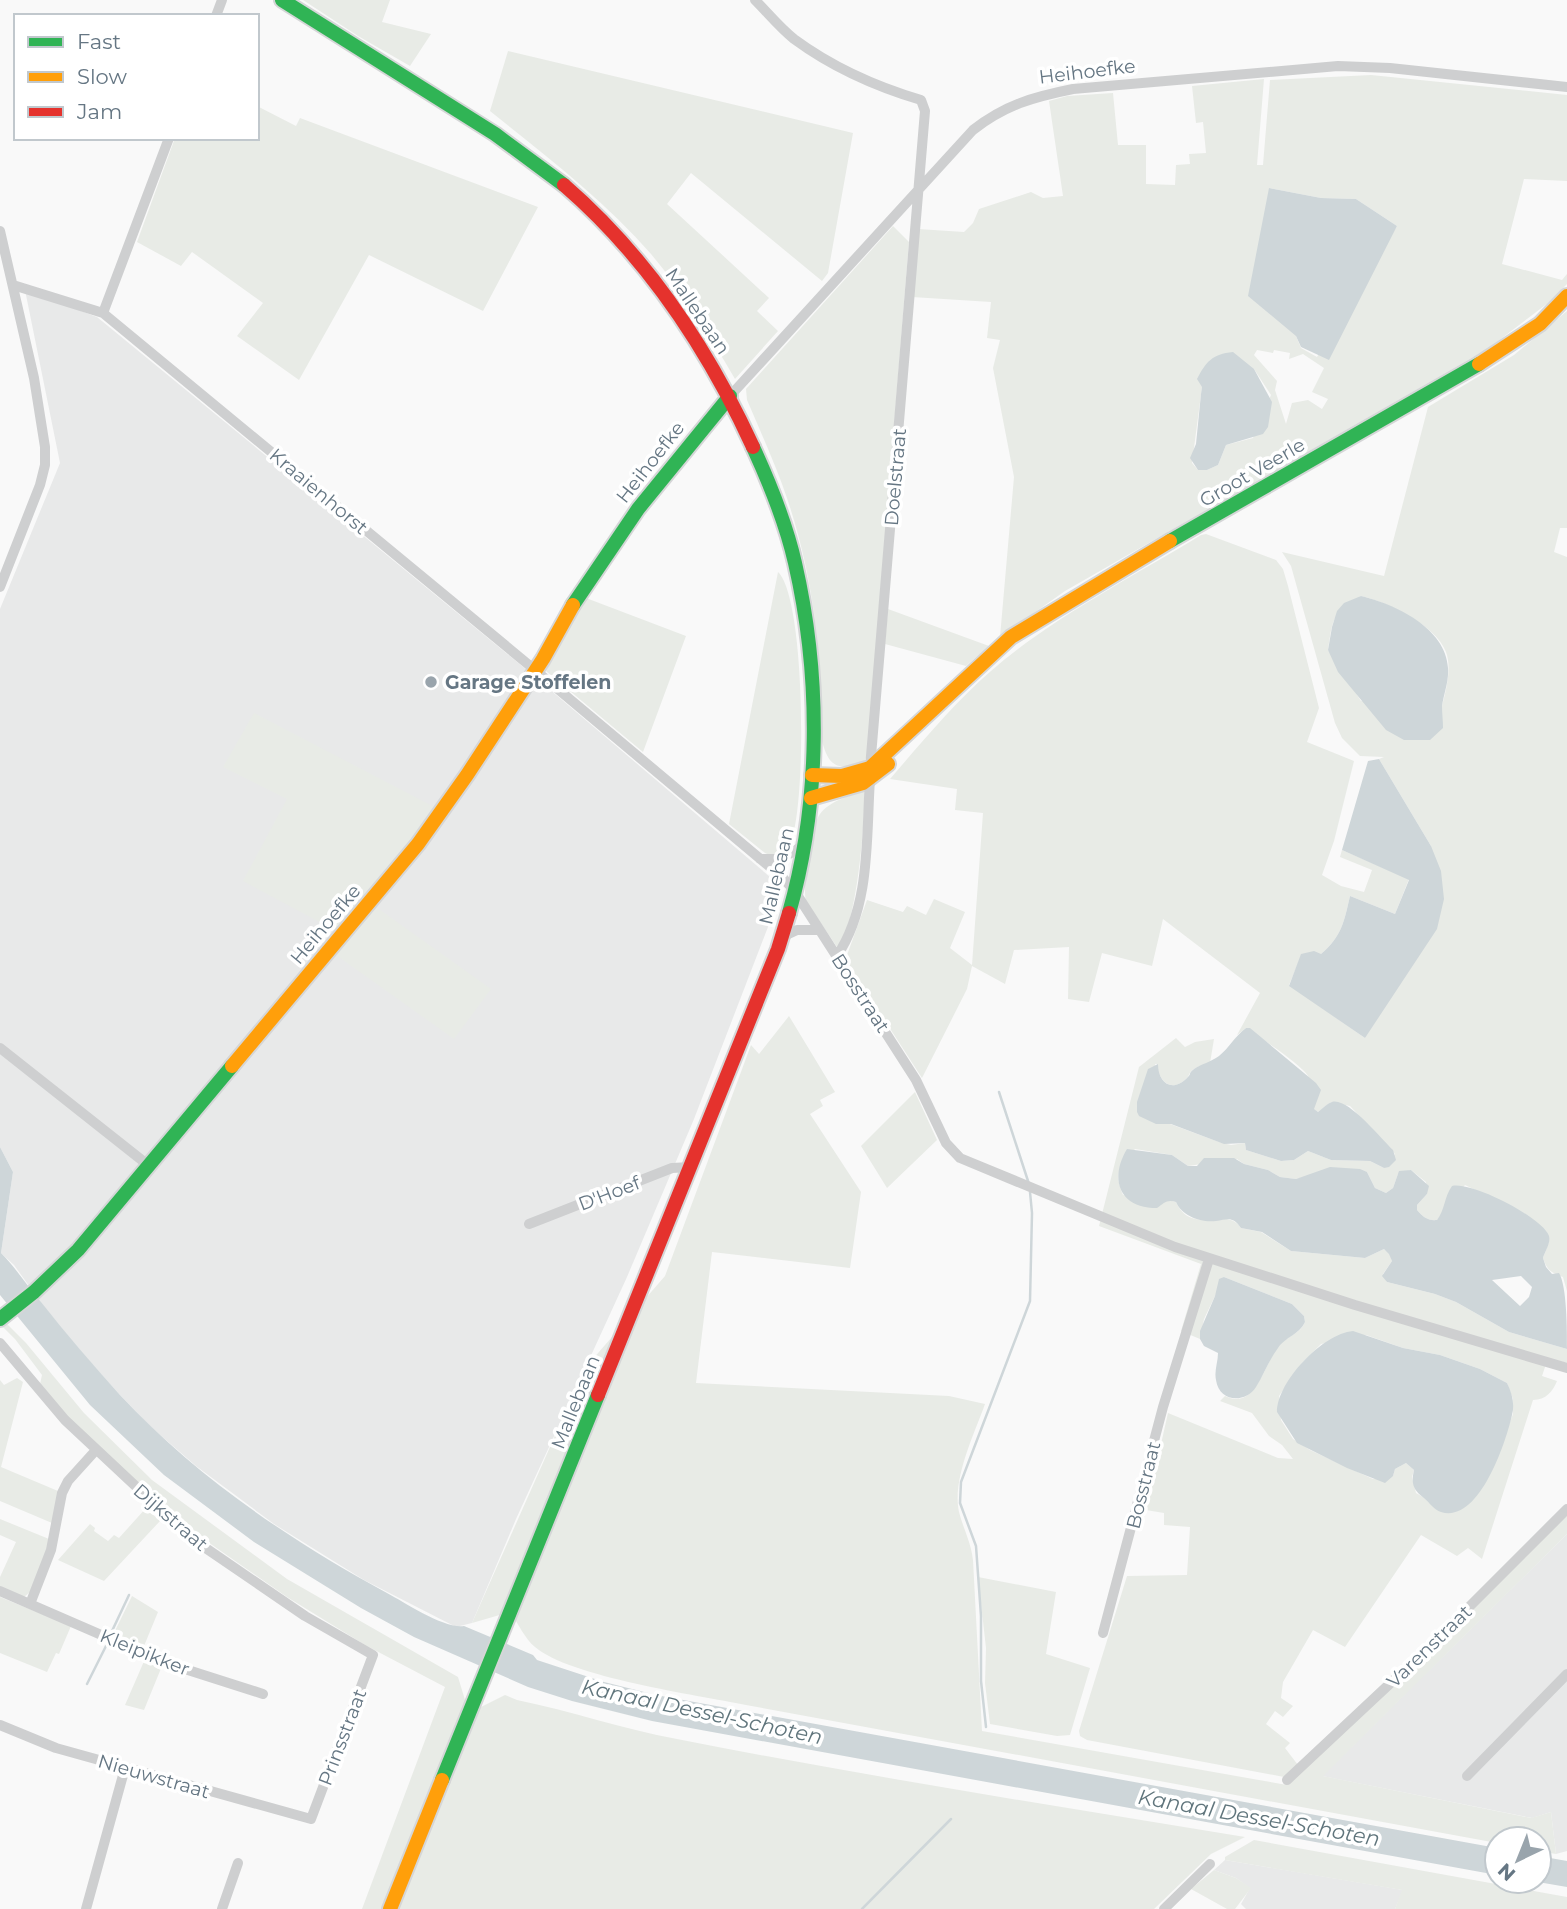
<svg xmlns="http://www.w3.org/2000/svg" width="1567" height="1909" font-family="Montserrat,sans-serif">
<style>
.built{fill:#e8e9e9}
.green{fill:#e8ebe6;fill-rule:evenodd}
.water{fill:#ced6d9;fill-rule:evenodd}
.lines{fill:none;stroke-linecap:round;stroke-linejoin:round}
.stream{stroke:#ced6d9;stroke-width:2.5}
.fast-casing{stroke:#d5d6d7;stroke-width:18}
.slow-casing{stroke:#d5d6d7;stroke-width:18}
.jam-casing{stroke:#d5d6d7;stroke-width:18}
.street{stroke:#cecfd0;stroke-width:10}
.fast{stroke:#30b455;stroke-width:14}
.slow{stroke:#ff9f0a;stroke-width:14}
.jam{stroke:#e5322d;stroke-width:14}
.poi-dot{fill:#99a4ac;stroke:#fff;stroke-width:2.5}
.labels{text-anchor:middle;stroke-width:7;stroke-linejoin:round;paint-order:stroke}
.street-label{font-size:19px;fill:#657683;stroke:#fff}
.poi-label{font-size:19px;font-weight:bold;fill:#657683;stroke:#fff;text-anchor:start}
.water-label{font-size:21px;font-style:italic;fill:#60757c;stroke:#fff}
</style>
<rect width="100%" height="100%" fill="#f9f9f9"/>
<path class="built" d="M 25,290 L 97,317 L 528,671 L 783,888 L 694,1119 L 627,1277 L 516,1519 L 472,1623 L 456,1627 L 364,1580 L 274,1524 L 196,1466 L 151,1427 L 121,1396 L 82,1353 L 42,1304 L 14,1265 L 1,1253 L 13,1172 L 0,1147 L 0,609 L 60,463 Z
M 1567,1534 L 1567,1851 L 1556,1854 L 1551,1812 L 1532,1818 L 1322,1776 Z
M 1225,1860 L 1403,1890 L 1395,1909 L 1246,1909 L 1241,1904 L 1250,1888 L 1236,1878 L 1214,1870 Z"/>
<path class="green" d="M 303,0 L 390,0 L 382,22 L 431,34 L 410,66 L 358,36 Z
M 508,51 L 853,133 L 828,273 L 822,281 L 691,173 L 667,204 L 769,298 L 757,311 L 778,331 L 735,379 C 710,336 683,292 651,254 C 604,200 546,156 490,111 Z
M 1371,75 L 1567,95 L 1567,181 L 1524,179 L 1502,264 L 1562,280 L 1567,274 L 1567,284 L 1548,303 L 1489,348 L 1065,591 L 1000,637 L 1014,477 L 993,368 L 1000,340 L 987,338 L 991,302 L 912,297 L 918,229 L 964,232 L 973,223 L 979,209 L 1031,192 L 1043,198 L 1063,196 L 1049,101 L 1067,96 L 1113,93 L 1118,145 L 1146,145 L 1146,184 L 1175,185 L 1176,165 L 1190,164 L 1189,154 L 1206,153 L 1203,122 L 1196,123 L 1192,86 L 1264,79 L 1257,165 L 1263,165 L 1270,80 ZM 1269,188 L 1321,198 L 1356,199 L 1397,226 L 1317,357 L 1301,348 L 1296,336 ZM 1257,350 L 1273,353 L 1274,350 L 1290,353 L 1289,359 L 1303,354 L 1324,368 L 1312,392 L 1328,399 L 1322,409 L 1308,400 L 1292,403 L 1286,424 L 1275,390 L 1277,381 L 1254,355 ZM 1254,369 L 1271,395 L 1253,438 L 1226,445 L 1218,465 L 1207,470 L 1198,470 L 1192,463 L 1202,387 Z
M 257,106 L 296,126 L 300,118 L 538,207 L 483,311 L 369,255 L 299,380 L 237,336 L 263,303 L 192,252 L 181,266 L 137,242 L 175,138 L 257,138 Z
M 893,226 L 909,242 L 867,756 L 864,762 C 839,771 829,768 822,741 C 823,655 812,565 782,484 C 771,455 759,428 747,400 L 746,389 Z
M 1567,311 L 1567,528 L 1560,528 L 1554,552 L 1567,557 L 1567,1291 L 1563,1277 C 1551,1273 1547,1270 1543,1258 L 1549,1242 L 1529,1216 L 1465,1185 L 1437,1220 C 1428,1221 1423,1217 1417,1210 L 1417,1205 L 1427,1194 L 1426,1182 L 1411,1170 L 1398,1174 L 1393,1188 L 1386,1193 L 1375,1188 L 1367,1172 L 1339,1168 L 1296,1179 L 1280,1177 L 1268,1170 L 1244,1164 L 1237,1159 L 1188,1166 L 1172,1155 L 1135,1149 C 1120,1168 1113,1170 1123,1195 L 1172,1201 L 1176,1202 C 1192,1237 1226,1205 1241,1228 L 1261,1232 L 1291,1251 L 1365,1258 L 1384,1249 L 1390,1254 L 1392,1261 L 1383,1274 L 1387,1282 L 1435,1294 L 1456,1302 L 1509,1332 L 1567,1349 L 1567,1363 L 1548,1358 L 1542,1376 L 1557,1381 C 1553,1391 1546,1400 1533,1400 L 1482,1559 L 1468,1548 L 1457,1556 L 1421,1535 L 1345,1647 L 1313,1630 L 1283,1682 L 1281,1698 L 1293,1706 L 1283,1717 L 1275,1711 L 1266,1724 L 1290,1743 L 1285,1748 L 1298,1765 L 1284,1777 L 1087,1740 L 1080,1736 L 1079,1731 L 1127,1576 L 1187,1575 L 1190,1527 L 1164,1525 L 1164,1513 L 1146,1510 L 1168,1413 L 1278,1458 L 1293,1459 L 1282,1445 L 1269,1436 L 1252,1413 L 1220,1401 L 1225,1396 C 1256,1412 1265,1360 1280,1344 C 1289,1335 1300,1334 1305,1322 L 1304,1316 L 1292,1304 L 1224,1277 L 1204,1319 L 1200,1339 L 1181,1331 L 1201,1264 L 1099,1226 L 1139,1067 L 1176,1038 L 1185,1047 L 1195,1042 L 1214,1039 L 1210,1063 C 1205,1065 1198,1066 1194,1069 C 1188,1073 1191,1073 1187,1078 C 1172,1093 1159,1083 1157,1064 L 1155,1064 L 1170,1124 L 1219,1142 L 1231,1145 L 1245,1143 L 1246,1150 L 1281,1161 L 1294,1160 L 1308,1151 L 1331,1160 L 1370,1161 L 1384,1168 L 1395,1154 L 1350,1106 L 1331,1102 L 1318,1112 L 1313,1109 C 1316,1101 1312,1084 1308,1076 C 1302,1065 1258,1036 1246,1028 L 1237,1035 L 1260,993 L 1163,919 L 1152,966 L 1102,953 L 1089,1002 L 1068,999 L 1069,947 L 1014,950 L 1005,984 L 972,966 L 967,989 L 922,1078 L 847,962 L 847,955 L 867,900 L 903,912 L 907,906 L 926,915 L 934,899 L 965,912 L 950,948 L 972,965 L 983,813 L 955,810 L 957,789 L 890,779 C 922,742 954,703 991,671 C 1050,619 1134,576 1201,535 L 1206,534 L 1276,560 L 1283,569 L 1288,586 L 1319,708 L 1307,742 L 1354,761 L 1334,841 L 1322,875 L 1341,886 L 1364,892 L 1372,870 L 1340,857 L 1342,850 L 1409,879 L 1395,914 L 1350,896 C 1344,922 1342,936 1321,954 L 1302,954 L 1289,985 L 1365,1038 L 1431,846 L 1379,759 L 1384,757 L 1360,756 L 1342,738 L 1335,723 L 1291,566 L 1282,552 L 1384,576 L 1428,407 L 1514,355 ZM 1361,596 C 1387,602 1436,625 1446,652 C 1452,668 1446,690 1442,706 L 1361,701 L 1328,650 C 1333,617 1332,614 1361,596 ZM 1366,1335 L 1403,1348 L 1440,1355 L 1480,1369 L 1507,1383 L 1513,1399 L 1513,1414 L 1493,1466 L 1423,1497 L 1416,1493 L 1412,1477 L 1414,1470 L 1406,1463 L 1395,1469 L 1393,1476 L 1373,1479 L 1310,1450 L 1293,1439 L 1281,1420 L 1279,1396 L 1302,1363 L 1321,1344 Z
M 778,572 C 806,598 807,808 790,844 C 787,851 780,853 774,857 L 765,853 L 729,824 Z
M 586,598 L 686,636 L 643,752 L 546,671 Z
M 888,609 L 989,646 L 966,666 L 885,644 Z
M 254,713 L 442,811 L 369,902 L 491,989 L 454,1039 L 329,950 L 342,934 L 243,881 L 287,799 L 223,767 Z
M 864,791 C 866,816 856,934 837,947 L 806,901 C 802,887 811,826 820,814 C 829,801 850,796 864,791 Z
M 789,1016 L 835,1092 L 820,1100 L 823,1106 L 810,1114 L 861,1192 L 850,1268 L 712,1252 L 696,1383 L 949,1396 L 985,1404 C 974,1435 952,1479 959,1512 C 963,1528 971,1542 973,1560 L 982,1731 L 1287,1785 L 1382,1697 L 1567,1515 L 1567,1534 L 1323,1776 L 1531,1818 L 1551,1812 L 1556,1854 L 1539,1851 L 1539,1839 L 1497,1839 L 1497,1843 L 746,1705 C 697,1695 570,1677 535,1647 C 525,1639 518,1623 510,1612 L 472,1623 L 585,1368 L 665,1276 L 751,1045 L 759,1054 Z
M 915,1092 L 937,1140 L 887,1188 L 861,1146 Z
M 4,1321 L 26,1343 L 84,1413 L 152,1480 L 287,1579 L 458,1677 L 469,1713 L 505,1695 L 517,1700 C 571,1711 623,1729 677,1739 C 865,1776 1055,1806 1245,1837 L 1211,1854 L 1154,1909 L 362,1909 L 445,1687 L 365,1645 L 287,1597 L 182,1524 L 69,1418 L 40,1384 L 42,1375 L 15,1339 L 1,1325 Z
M 17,1378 L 23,1382 L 1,1467 L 58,1491 L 52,1523 L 0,1501 L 0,1380 L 4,1385 Z
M 146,1508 L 160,1521 L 104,1581 L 58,1560 L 90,1524 L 95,1528 L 94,1531 L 108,1541 L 114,1535 L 119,1538 Z
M 0,1519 L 49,1539 L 48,1549 L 30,1592 L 24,1597 L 0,1587 L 0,1577 L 16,1542 L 0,1535 Z
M 978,1577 L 1056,1592 L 1046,1654 L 1090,1668 L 1070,1735 L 1057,1736 L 990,1724 L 985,1683 L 986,1648 Z
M 132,1596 L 158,1612 L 144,1646 L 114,1633 Z
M 0,1597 L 71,1626 L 59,1654 L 56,1653 L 47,1672 L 0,1653 Z
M 145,1659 L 162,1666 L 144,1710 L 125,1705 Z
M 1254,1840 L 1567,1897 L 1567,1909 L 1395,1909 L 1402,1890 L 1225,1860 L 1225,1857 Z
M 1214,1870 L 1236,1878 L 1251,1888 L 1235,1909 L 1227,1909 L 1191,1889 Z"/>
<path class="water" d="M 1269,188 L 1321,198 L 1356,199 L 1397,226 L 1329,360 L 1301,347 L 1296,336 L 1248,296 Z
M 1233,352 L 1254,369 L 1272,402 L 1268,427 L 1263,434 L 1226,445 L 1218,465 L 1207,470 L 1198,470 L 1190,458 L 1196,444 L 1201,394 L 1202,387 L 1197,379 C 1206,362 1212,354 1233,352 Z
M 1361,596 C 1395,604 1446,628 1448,668 C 1449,681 1444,693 1442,706 C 1442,713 1443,721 1443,728 L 1430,740 L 1404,740 L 1386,730 L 1338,672 L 1328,650 L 1332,627 L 1337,611 L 1344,603 Z
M 1379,759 L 1431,846 L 1441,871 L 1444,899 L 1437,929 L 1365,1038 L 1289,986 L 1301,954 L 1314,951 L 1321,954 C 1342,936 1344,922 1350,896 L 1395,914 L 1409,880 L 1342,850 L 1368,761 Z
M 1246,1028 L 1250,1028 L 1316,1083 L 1321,1090 L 1314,1109 L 1318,1112 C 1322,1109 1328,1103 1332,1102 C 1348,1097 1381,1139 1393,1150 L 1396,1160 L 1389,1167 L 1384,1168 L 1370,1161 L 1331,1160 L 1308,1151 L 1294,1160 L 1281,1161 L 1246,1150 L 1245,1143 L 1224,1144 L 1171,1124 L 1156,1124 L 1139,1116 L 1137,1112 L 1137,1102 L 1148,1069 L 1158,1064 C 1158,1083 1172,1093 1187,1078 C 1193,1072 1187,1075 1194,1069 C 1201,1064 1211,1062 1219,1056 C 1229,1048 1235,1036 1246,1028 Z
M 0,1147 L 13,1172 L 1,1253 C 16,1268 27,1286 41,1302 C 66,1334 93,1365 120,1395 C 195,1476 291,1541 387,1593 C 406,1603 444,1629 464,1626 L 533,1655 L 537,1660 L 604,1682 L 656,1695 L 1497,1848 L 1497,1875 L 652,1721 L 572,1701 L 528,1687 L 414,1637 L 361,1608 L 254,1542 L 164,1475 L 90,1405 L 0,1295 Z
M 1127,1149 L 1172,1155 L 1188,1166 L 1197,1166 L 1204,1158 L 1234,1158 L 1244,1164 L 1268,1170 L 1280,1177 L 1296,1179 L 1330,1167 L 1360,1169 L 1367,1172 L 1375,1188 L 1386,1193 L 1393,1188 L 1399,1171 L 1411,1170 L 1429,1186 L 1427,1194 L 1417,1205 L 1417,1210 C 1423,1217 1428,1221 1437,1220 C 1445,1210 1444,1197 1452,1186 C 1471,1181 1542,1217 1549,1236 C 1551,1243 1545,1251 1543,1258 L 1546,1267 L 1552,1274 L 1559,1273 C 1567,1286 1567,1330 1567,1349 L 1509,1332 L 1456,1302 L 1435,1294 L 1387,1282 L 1382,1276 L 1392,1261 L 1389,1254 L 1384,1249 L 1365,1258 L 1291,1251 L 1262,1232 L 1241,1228 C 1233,1216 1228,1219 1216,1221 C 1201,1223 1182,1216 1176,1202 C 1167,1199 1164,1203 1157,1208 C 1119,1208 1109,1179 1127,1149 ZM 1521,1276 L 1532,1287 L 1529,1297 L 1520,1306 L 1492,1280 Z
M 1224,1277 L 1292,1304 L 1304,1316 L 1305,1322 C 1299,1335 1285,1337 1278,1348 C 1269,1360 1264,1374 1256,1387 C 1245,1404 1219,1402 1216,1380 C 1214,1371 1218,1362 1218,1353 L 1204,1346 L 1200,1339 L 1200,1331 L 1215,1296 L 1219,1279 Z
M 1353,1331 L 1403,1348 L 1440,1355 L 1480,1369 L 1507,1383 C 1512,1393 1515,1404 1512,1415 C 1506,1442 1479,1524 1441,1512 C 1434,1510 1429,1502 1424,1498 C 1413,1490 1411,1484 1414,1470 L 1406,1463 L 1395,1469 L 1393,1476 L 1385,1483 L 1347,1468 L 1297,1443 L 1277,1412 C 1277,1382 1322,1334 1353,1331 Z
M 1539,1856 L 1567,1861 L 1567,1887 L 1532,1881 L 1539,1881 Z"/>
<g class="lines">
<path class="stream" d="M 999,1092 L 1029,1184
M 112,1631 L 129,1595
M 87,1684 L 106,1646
M 986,1727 L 981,1681 L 981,1616 L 976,1546 L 960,1503 L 961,1482 L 1030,1301 L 1032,1213 L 1030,1192
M 862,1909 L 951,1819"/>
<g class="fast-casing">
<path id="fast" d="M 282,0 L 495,134 L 564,185
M 753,447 C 770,484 786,523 795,563 C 821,676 821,801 789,913
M 1170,541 L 1479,364
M 573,605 L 638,509 L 730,396
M 0,1319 L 34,1292 L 78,1250 L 232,1066
M 442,1780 L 598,1395"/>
</g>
<g class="slow-casing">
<path id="slow" d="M 1479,364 L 1540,324 L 1567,296
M 812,775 L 842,776 L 870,768 L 1011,637 L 1170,541
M 811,798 L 863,783 L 888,764
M 232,1066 L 418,844 L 467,775 L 543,659 L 573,605
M 390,1909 L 442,1780"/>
</g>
<g class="jam-casing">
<path id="jam" d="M 564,185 C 646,256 708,349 753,447
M 598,1395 L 778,949 L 789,913"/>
</g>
<path class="street" d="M 755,0 C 768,13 780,28 794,39 C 832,67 877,87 921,100 L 925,111 L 870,768
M 216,16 L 222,0
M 0,231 L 34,378 L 45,447 L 45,465 L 40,485 L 0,587
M 13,285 L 103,313 L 535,670 L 782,877 L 794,890 L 916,1080 L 946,1143 L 960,1158 L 1175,1247 L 1355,1305 L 1567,1368
M 103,313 L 169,138
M 730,396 L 973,130 C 1005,105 1033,97 1073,89 L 1338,66 L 1390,68 L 1567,87
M 760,859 L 781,859 L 804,845
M 782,937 L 797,930 L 819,930
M 837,956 C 871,905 866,838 870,779
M 0,1048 L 148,1165
M 529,1224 L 672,1168 L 691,1167
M 0,1343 L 65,1420 L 191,1538 L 305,1616 L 373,1655 L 311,1819 L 56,1748 L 0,1725
M 0,1591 L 166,1663 L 263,1694
M 30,1604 L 51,1550 L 62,1493 L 68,1481 L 96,1450
M 1103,1633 L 1163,1407 L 1209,1259
M 1467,1776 L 1567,1674
M 1287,1780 L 1428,1648 L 1567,1509
M 86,1909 L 125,1768
M 222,1909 L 238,1863
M 1164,1909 L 1210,1864"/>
<use href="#fast" class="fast"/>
<use href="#slow" class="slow"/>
<use href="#jam" class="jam"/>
</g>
<circle class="poi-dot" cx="431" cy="682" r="7"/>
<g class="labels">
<g class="street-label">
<text transform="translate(1087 71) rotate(-7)" y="7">Heihoefke</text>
<text transform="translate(698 311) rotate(56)" y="7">Mallebaan</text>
<text transform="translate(650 462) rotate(-52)" y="7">Heihoefke</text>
<text transform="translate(1252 472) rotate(-30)" y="7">Groot Veerle</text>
<text transform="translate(895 477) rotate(-85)" y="7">Doelstraat</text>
<text transform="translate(319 491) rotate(40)" y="7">Kraaienhorst</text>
<text transform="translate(776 876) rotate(-77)" y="7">Mallebaan</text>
<text transform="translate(325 924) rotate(-50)" y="7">Heihoefke</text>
<text transform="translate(861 993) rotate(57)" y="7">Bosstraat</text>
<text transform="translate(609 1193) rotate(-21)" y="7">D'Hoef</text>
<text transform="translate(575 1402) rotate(-68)" y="7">Mallebaan</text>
<text transform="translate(1143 1485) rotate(-76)" y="7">Bosstraat</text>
<text transform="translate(171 1517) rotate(41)" y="7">Dijkstraat</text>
<text transform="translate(1429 1646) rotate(-44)" y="7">Varenstraat</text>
<text transform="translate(145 1652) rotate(22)" y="7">Kleipikker</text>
<text transform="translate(342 1737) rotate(-69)" y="7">Prinsstraat</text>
<text transform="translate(154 1776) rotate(16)" y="7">Nieuwstraat</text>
</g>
<g class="poi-label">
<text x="445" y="689">Garage Stoffelen</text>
</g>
<g class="water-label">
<text transform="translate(702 1712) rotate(12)" y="7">Kanaal Dessel-Schoten</text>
<text transform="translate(1259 1818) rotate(10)" y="7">Kanaal Dessel-Schoten</text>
</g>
</g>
<rect x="14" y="14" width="245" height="126" fill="#ffffff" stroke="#c1c8cd" stroke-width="2"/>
<rect x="28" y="37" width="35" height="10" fill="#30b455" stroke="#c1c8cd" stroke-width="2"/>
<text x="77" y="49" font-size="21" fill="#657683">Fast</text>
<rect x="28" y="72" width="35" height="10" fill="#ff9f0a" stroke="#c1c8cd" stroke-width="2"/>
<text x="77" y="84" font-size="21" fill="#657683">Slow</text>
<rect x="28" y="107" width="35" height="10" fill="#e5322d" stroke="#c1c8cd" stroke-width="2"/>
<text x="77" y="119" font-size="21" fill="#657683">Jam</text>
<g transform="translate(1518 1860) rotate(223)"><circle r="33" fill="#ffffff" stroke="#c1c8cd" stroke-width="2"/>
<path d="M0-5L12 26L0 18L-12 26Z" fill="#99a4ac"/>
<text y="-10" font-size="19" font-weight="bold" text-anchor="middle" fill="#657683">N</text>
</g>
</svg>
